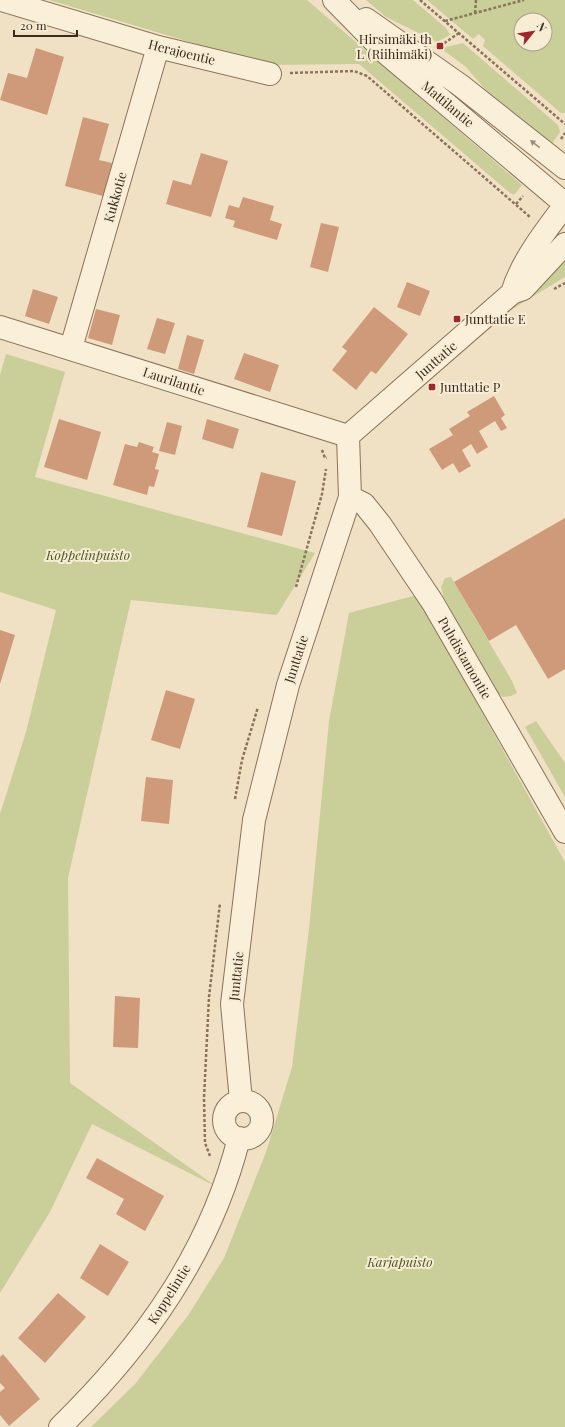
<svg xmlns="http://www.w3.org/2000/svg" width="565" height="1427" font-family="'Playfair Display',serif">
<style>
.green{fill:#cace98;fill-rule:evenodd}
.building{fill:#cf9a79}
.lines{fill:none;stroke-linecap:round;stroke-linejoin:round}
.minor-casing{stroke:#8b725a;stroke-width:24}
.path{stroke:#8b725a;stroke-width:2.5;stroke-dasharray:3 2;stroke-linecap:butt}
.minor{stroke:#faefd8;stroke-width:22}
.oneway{fill:#9a8d7b}
.poi-dot{fill:#9c282d;stroke:#f7ecd4;stroke-width:1.5}
.labels{text-anchor:middle;stroke-width:4;stroke-linejoin:round;paint-order:stroke}
.poi-label{font-size:13px;fill:#3b2b1e;stroke:#f7ecd4;text-anchor:start}
.street-label{font-size:13px;fill:#3b2b1e;stroke:#f7ecd4}
.park-label{font-size:13px;font-style:italic;fill:#4d5824;stroke:#f7ecd4}
</style>
<rect width="100%" height="100%" fill="#f0e1c4"/>
<path class="green" d="M 49,0 L 307,0 L 522,185 L 514,195 L 510,193 L 359,64 L 267,65 Z
M 366,0 L 413,0 L 446,28 L 450,35 L 437,42 L 386,17 Z
M 427,0 L 565,0 L 565,113 L 561,113 L 483,46 L 485,40 L 479,34 L 473,39 ZM 521,20 L 545,20 L 545,44 L 521,44 Z
M 463,43 L 558,125 L 560,132 L 552,144 L 501,108 L 466,67 L 443,50 L 446,47 Z
M 565,254 L 565,277 L 509,311 Z
M 6,354 L 65,372 L 35,477 L 315,553 L 277,615 L 131,600 L 68,878 L 70,1083 L 217,1187 L 92,1124 L 50,1212 L 0,1293 L 0,814 L 26,732 L 56,610 L 0,592 L 0,375 Z
M 451,577 L 512,681 L 517,693 L 511,696 L 503,697 L 495,691 L 444,597 L 441,587 L 445,578 Z
M 417,595 L 565,862 L 565,1427 L 91,1427 L 136,1383 L 189,1314 L 224,1258 L 266,1152 L 292,1067 L 309,929 L 329,721 L 349,613 Z
M 536,721 L 565,763 L 565,797 L 525,727 Z"/>
<path class="building" d="M 36,48 L 64,57 L 47,115 L 0,100 L 8,73 L 27,78 Z
M 83,117 L 109,124 L 99,160 L 112,163 L 103,196 L 65,186 Z
M 201,153 L 228,161 L 211,217 L 166,204 L 173,180 L 191,185 Z
M 243,197 L 274,206 L 270,220 L 282,224 L 277,240 L 233,227 L 235,221 L 225,218 L 229,205 L 239,208 Z
M 321,223 L 339,227 L 328,272 L 310,267 Z
M 407,282 L 430,291 L 420,316 L 397,307 Z
M 33,289 L 58,297 L 49,324 L 25,316 Z
M 374,307 L 408,334 L 376,374 L 371,371 L 356,390 L 332,370 L 347,351 L 342,347 Z
M 96,309 L 120,315 L 112,345 L 88,338 Z
M 157,318 L 175,323 L 165,354 L 147,349 Z
M 187,335 L 204,340 L 194,374 L 178,369 Z
M 244,353 L 279,365 L 270,392 L 234,379 Z
M 494,396 L 505,415 L 501,418 L 507,428 L 501,431 L 495,421 L 479,431 L 488,447 L 477,454 L 471,444 L 462,450 L 471,466 L 459,473 L 453,463 L 442,470 L 429,449 L 453,435 L 449,429 L 470,416 L 467,412 Z
M 59,419 L 101,432 L 87,480 L 44,467 Z
M 207,419 L 239,429 L 233,449 L 202,439 Z
M 167,422 L 182,426 L 175,455 L 159,451 Z
M 139,442 L 154,447 L 152,452 L 159,454 L 155,469 L 159,470 L 154,487 L 149,486 L 147,495 L 113,485 L 125,444 L 137,447 Z
M 261,472 L 296,481 L 282,536 L 247,527 Z
M 565,518 L 565,669 L 548,679 L 516,625 L 489,641 L 454,582 Z
M 0,630 L 15,635 L 0,684 Z
M 166,690 L 195,699 L 180,749 L 151,740 Z
M 146,777 L 173,780 L 169,824 L 141,821 Z
M 115,996 L 140,998 L 138,1048 L 113,1047 Z
M 97,1158 L 164,1196 L 145,1231 L 116,1214 L 124,1199 L 86,1178 Z
M 100,1244 L 129,1262 L 108,1296 L 80,1278 Z
M 58,1293 L 86,1317 L 45,1363 L 18,1338 Z
M 3,1354 L 40,1399 L 9,1426 L 0,1415 L 0,1392 L 5,1388 L 0,1383 L 0,1357 Z"/>
<g class="lines">
<g class="minor-casing">
<path id="minor" d="M 2,0 L 158,47 L 270,74
M 334,0 L 387,54 L 565,204
M 366,19 L 460,85 L 565,168
M 514,292 L 523,289 L 565,244
M 0,327 L 348,436
M 71,348 L 158,47
M 350,497 L 364,504 L 380,524 L 433,603 L 565,832
M 241,1101 L 232,1004 L 254,820 L 288,685 L 350,497 L 348,436 L 512,293 C 521,262 546,230 565,205
M224 1120a19 19 0 1 1 38 0a19 19 0 1 1-38 0Z
M 60,1427 C 143,1346 210,1253 239,1138"/>
</g>
<path class="path" d="M 420,0 L 565,124
M 475,13 L 476,0
M 445,21 L 524,0
M 440,46 L 459,33
M 290,73 L 354,71 L 367,76 L 530,217
M 561,139 L 565,133
M 516,204 L 523,196
M 554,289 L 565,283
M 322,450 L 325,458 L 327,458
M 296,587 L 322,494 L 326,469
M 235,799 L 242,760 L 258,707
M 210,1156 L 205,1143 L 204,1098 L 209,997 L 220,903"/>
<use href="#minor" class="minor"/>
</g>
<defs><path id="oneway-solid" d="M-6-.8H1V-3.2L6.5 0L1 3.2V.8H-6Z"/></defs>
<use class="oneway" href="#oneway-solid" transform="translate(535 144) rotate(-142)"/>
<g class="poi-dot">
<rect x="436" y="42" width="8" height="8" rx="2"/>
<rect x="453" y="315" width="8" height="8" rx="2"/>
<rect x="428" y="383" width="8" height="8" rx="2"/>
</g>
<g class="labels">
<g class="poi-label">
<text x="432" y="44" text-anchor="end">Hirsimäki th<tspan x="432" dy="15">L (Riihimäki)</tspan></text>
<text x="465" y="324">Junttatie E</text>
<text x="440" y="392">Junttatie P</text>
</g>
<g class="street-label">
<text transform="translate(182 52) rotate(14)" y="5">Herajoentie</text>
<text transform="translate(448 104) rotate(40)" y="5">Mattilantie</text>
<text transform="translate(115 197) rotate(-74)" y="5">Kukkotie</text>
<text transform="translate(436 360) rotate(-41)" y="5">Junttatie</text>
<text transform="translate(174 381) rotate(18)" y="5">Laurilantie</text>
<text transform="translate(465 658) rotate(60)" y="5">Puhdistamontie</text>
<text transform="translate(296 659) rotate(-72)" y="5">Junttatie</text>
<text transform="translate(236 976) rotate(-84)" y="5">Junttatie</text>
<text transform="translate(169 1294) rotate(-58)" y="5">Koppelintie</text>
</g>
<g class="park-label">
<text x="88" y="560">Koppelinpuisto</text>
<text x="400" y="1267">Karjapuisto</text>
</g>
</g>
<g transform="translate(533 32) rotate(60)"><circle r="19" fill="#f7ecd4" stroke="#ac9f8b"/>
<path d="M0-3L7 15L0 10L-7 15Z" fill="#9c282d"/>
<text y="-6" font-size="11" font-weight="bold" text-anchor="middle" fill="#3b2b1e">N</text>
</g>
<path d="M14 30v6h63v-6" fill="none" stroke="#3b2b1e" stroke-width="2"/>
<text x="20" y="30" font-size="12" fill="#3b2b1e" stroke="#f7ecd4" stroke-width="3" paint-order="stroke">20 m</text>
</svg>
